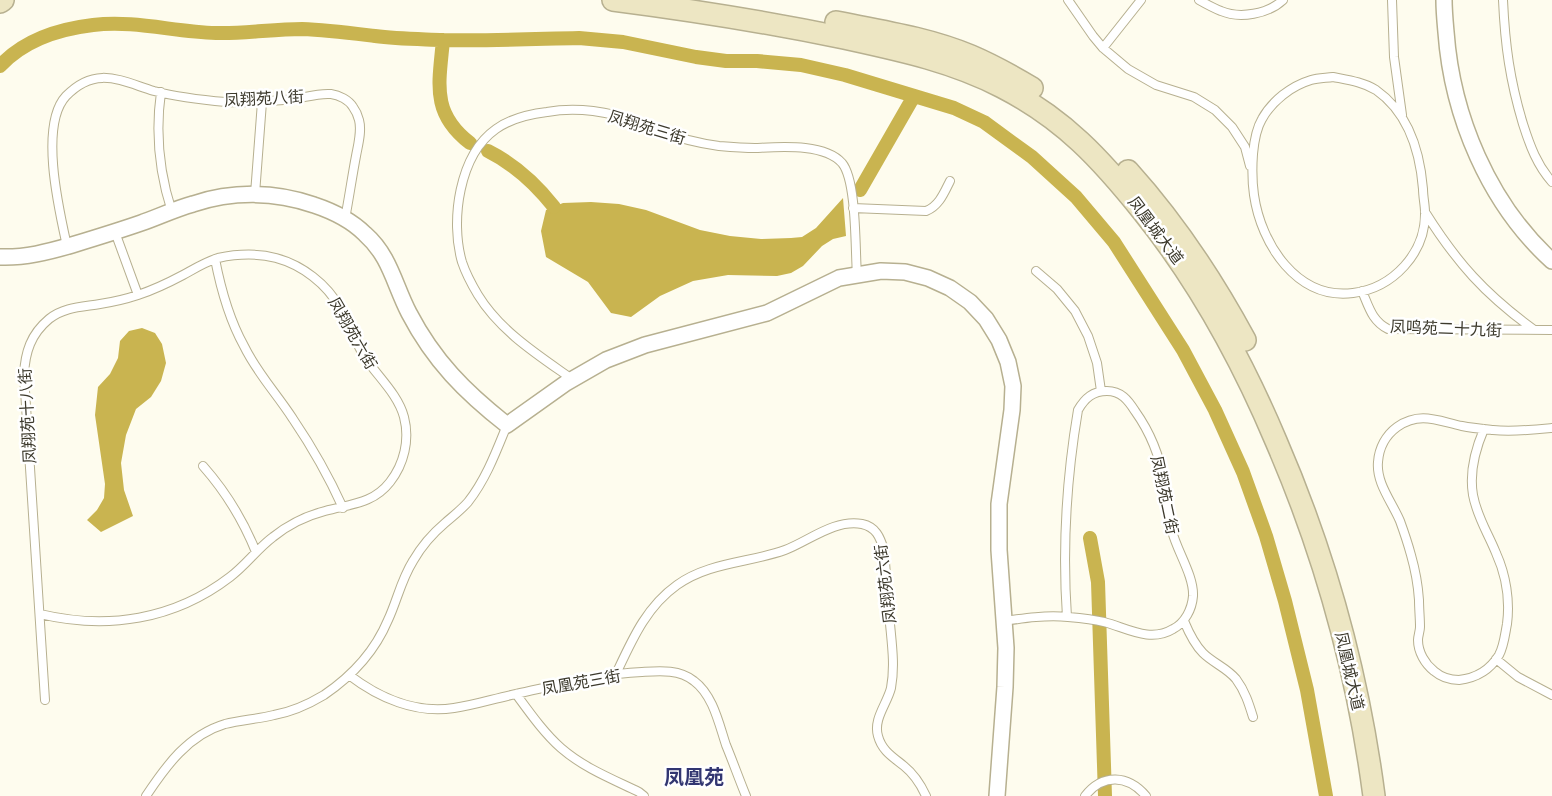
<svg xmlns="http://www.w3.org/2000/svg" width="1552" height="796" font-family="Georgia,'Noto Sans SC',serif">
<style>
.water{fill:#c9b450}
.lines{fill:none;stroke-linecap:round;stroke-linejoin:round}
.canal{stroke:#c9b450;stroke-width:14}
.service-casing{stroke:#b7b090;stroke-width:10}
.minor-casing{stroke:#b7b090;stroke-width:18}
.secondary-casing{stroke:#b7b090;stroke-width:24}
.service{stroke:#fff;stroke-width:8}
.minor{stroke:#fff;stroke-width:15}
.secondary{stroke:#ede6c3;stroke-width:21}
.labels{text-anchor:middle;stroke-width:5;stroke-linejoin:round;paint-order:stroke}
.street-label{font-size:16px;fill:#3d3a2d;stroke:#fff}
.quarter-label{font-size:20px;font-weight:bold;fill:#323671;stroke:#fff}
</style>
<rect width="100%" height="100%" fill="#fefcee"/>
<path class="water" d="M 843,198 L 846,236 L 833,239 L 822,246 L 803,266 L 791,273 L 777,276 L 728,275 L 693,281 L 660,296 L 631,317 L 611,313 L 588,282 L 546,257 L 541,231 L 546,210 L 563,203 L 591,202 L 619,204 L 646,210 L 700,230 L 730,236 L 761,239 L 791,238 L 802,237 L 816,228 Z
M 142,328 L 155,333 L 162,344 L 166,363 L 161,381 L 151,397 L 136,409 L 126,435 L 121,463 L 124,490 L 133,516 L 101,532 L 87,520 L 97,510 L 104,498 L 105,484 L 95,415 L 98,387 L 110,374 L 118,358 L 120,341 L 129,331 Z"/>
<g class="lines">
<path class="canal" d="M 443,40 C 439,84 431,113 470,143
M 0,66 C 24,40 59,29 93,25 C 135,20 174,32 216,33 C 244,34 273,29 302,29 C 327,30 350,33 375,36 C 397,39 420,39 443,40 C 488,41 534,39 579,38 L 623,42 L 696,57 L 726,61 L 757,61 L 801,65 L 845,75 L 954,108 L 984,122 L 1032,157 L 1076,197 L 1114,242 L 1183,350 L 1215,410 L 1243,472 L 1266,536 L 1285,601 L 1307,690 L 1326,796
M 488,151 C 514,164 536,184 554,207
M 860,190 L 914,96
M 1090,538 L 1098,582 L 1105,796"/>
<g class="service-casing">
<path id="service" d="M 1068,0 L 1093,36 L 1103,48 L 1128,69 L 1156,85 L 1194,97 L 1215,110 L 1232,127 L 1245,147 L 1250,166
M 1199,0 C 1206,4 1213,8 1221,11 C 1240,19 1268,14 1283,0
M 1392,0 L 1394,57 L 1402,115
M 1503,0 C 1505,45 1510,81 1523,124 C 1530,146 1537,165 1552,182
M 1103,48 L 1141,0
M 1333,77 C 1348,80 1363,82 1376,90 C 1409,113 1420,152 1423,189 C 1423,197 1425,205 1425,212 C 1426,253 1393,288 1353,293 C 1297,300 1261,244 1254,195 C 1252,181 1252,168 1253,154 C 1254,143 1256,129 1262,119 C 1272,101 1291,86 1311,80 C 1318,78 1326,78 1333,77 Z
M 161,92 C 155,134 159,172 172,212
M 255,194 L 262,102
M 853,208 L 926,211 C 939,206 944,193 950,181
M 1425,212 C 1457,263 1485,294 1533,329
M 115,232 L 138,295
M 67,246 C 59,210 39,125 66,96 C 96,65 121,81 154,91 C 177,97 202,100 226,102 C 249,103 272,101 295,99 C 307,97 318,93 331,94 C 339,95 349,100 353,107 C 356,111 358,116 359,120 C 362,131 358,145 356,156 C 352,177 349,198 345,219
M 215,259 C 221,290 229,319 244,346 C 257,373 277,394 293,419 C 312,447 329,477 343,508
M 1036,271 L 1057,289 L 1075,311 L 1088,336 L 1097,363 L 1101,391
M 1362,291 C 1369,307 1372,321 1388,329 L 1552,330
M 572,379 C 538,355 500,331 478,295 C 472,285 466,274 462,262 C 450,221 459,155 496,129 C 510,119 530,114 547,112 C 568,108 594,110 615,115 C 628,118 641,124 653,129 C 675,137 696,143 719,146 C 731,147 743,148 755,148 C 780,147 824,143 842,163 C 857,181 855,250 857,275
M 1484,429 C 1475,450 1469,472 1473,495 C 1477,517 1488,533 1496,553 C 1506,575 1510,601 1507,624 C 1505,634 1504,646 1499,655 C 1490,670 1476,678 1459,680 C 1450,680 1441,677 1434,671 C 1425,664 1418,652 1418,640 C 1418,636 1420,631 1420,627 C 1420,618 1419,609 1419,600 C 1418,585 1415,569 1411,555 C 1408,544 1404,532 1400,521 C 1392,502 1376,483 1378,462 C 1379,448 1386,435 1397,427 C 1420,411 1438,421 1462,426 C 1472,428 1483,429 1493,430 C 1513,432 1532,430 1552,428
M 203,466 C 226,492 243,520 256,552
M 40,614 C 107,630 174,620 230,577 C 246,565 257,549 273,537 C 288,525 306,516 325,511 C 350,504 373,504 390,482 C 404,464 410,440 404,417 C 398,394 377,376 364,356 C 355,341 349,324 340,308 C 327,284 302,265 276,258 C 257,253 237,254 218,258 C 205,262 194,269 183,275 C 168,283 153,290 138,295 C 126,299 113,302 100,304 C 82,307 64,307 49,319 C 31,334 25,352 24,375 L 45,700
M 1004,621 C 1025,618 1046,615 1068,617 C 1080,618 1092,619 1104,622 C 1127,628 1150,643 1173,629 C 1185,623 1192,609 1193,596 C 1194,576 1177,551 1172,531 C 1168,515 1167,498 1164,482 C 1160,457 1150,432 1135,411 C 1128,400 1121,391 1107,391 C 1093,391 1085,398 1078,410 C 1066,481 1062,545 1067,617
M 1184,621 C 1189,633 1194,644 1203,653 C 1213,663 1227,668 1236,679 C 1245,691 1249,704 1253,717
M 1496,659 L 1518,677 L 1552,695
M 616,674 C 632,640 646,607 677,585 C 709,562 749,563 785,550 C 809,541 834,519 862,524 C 876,527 880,537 884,550 C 886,574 888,599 890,624 C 892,645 895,667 891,688 C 887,704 873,719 878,736 C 882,751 893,757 904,766 C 914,774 921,785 926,796
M 349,675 C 379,698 416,714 454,708 C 475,705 496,698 516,694 C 558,685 600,674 642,672 C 659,671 679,669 694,681 C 713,695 719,724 726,745 C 733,762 739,779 746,796
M 516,694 C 530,713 544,733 561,748 C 584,768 612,779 639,792 L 644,796
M 146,796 C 166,766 188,735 225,724 C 241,720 258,719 274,715 C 291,712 309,704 324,695 C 352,676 375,651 388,620 C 397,601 401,580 413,561 C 421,547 432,534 445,523 C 453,516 461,510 468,502 C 486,479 496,452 507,425
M 1085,796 C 1103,773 1128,775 1146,796"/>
</g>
<g class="minor-casing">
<path id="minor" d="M 1444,0 C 1444,11 1445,21 1446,32 C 1452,116 1489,204 1552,261
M 0,257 C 25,258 48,252 72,245 C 95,238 118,231 141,223 C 158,217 175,209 193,204 C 232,191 275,191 314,205 C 332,211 351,220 365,234 C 390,256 394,284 409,313 C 434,361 465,392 507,425 L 566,383 L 606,360 L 645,345 L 767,313 L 839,278 L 881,271 L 905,272 L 928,278 L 950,288 L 970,302 L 986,319 L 999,340 L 1008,362 L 1013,386 L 1012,410 L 999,504 L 999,550 L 1006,648 L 1005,687 L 997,796"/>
</g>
<g class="secondary-casing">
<path id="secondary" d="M 613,0 C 691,10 767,22 844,38 C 899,50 952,61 1002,87 C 1064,119 1101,159 1144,213 C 1200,283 1241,358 1276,441 C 1325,554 1358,674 1374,796
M 0,2 L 3,0
M 836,22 C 881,31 928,38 971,56 C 992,65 1012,76 1032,88
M 1128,171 C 1174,222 1212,279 1245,340"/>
</g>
<use href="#service" class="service"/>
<use href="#minor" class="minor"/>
<use href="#secondary" class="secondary"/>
</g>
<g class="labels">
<g class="street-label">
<text transform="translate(264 98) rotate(-3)" y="6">凤翔苑八街</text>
<text transform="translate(647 127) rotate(17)" y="6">凤翔苑三街</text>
<text transform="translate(1156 230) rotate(53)" y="6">凤凰城大道</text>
<text transform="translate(1446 328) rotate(2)" y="6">凤鸣苑二十九街</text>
<text transform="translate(353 333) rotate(60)" y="6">凤翔苑六街</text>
<text transform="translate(27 416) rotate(-93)" y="6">凤翔苑十八街</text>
<text transform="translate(1165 495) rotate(78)" y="6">凤翔苑二街</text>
<text transform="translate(885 584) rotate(-97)" y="6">凤翔苑六街</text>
<text transform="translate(1350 671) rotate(77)" y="6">凤凰城大道</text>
<text transform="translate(581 682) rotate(-10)" y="6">凤凰苑三街</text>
</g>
<g class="quarter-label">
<text x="694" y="784">凤凰苑</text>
</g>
</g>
</svg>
